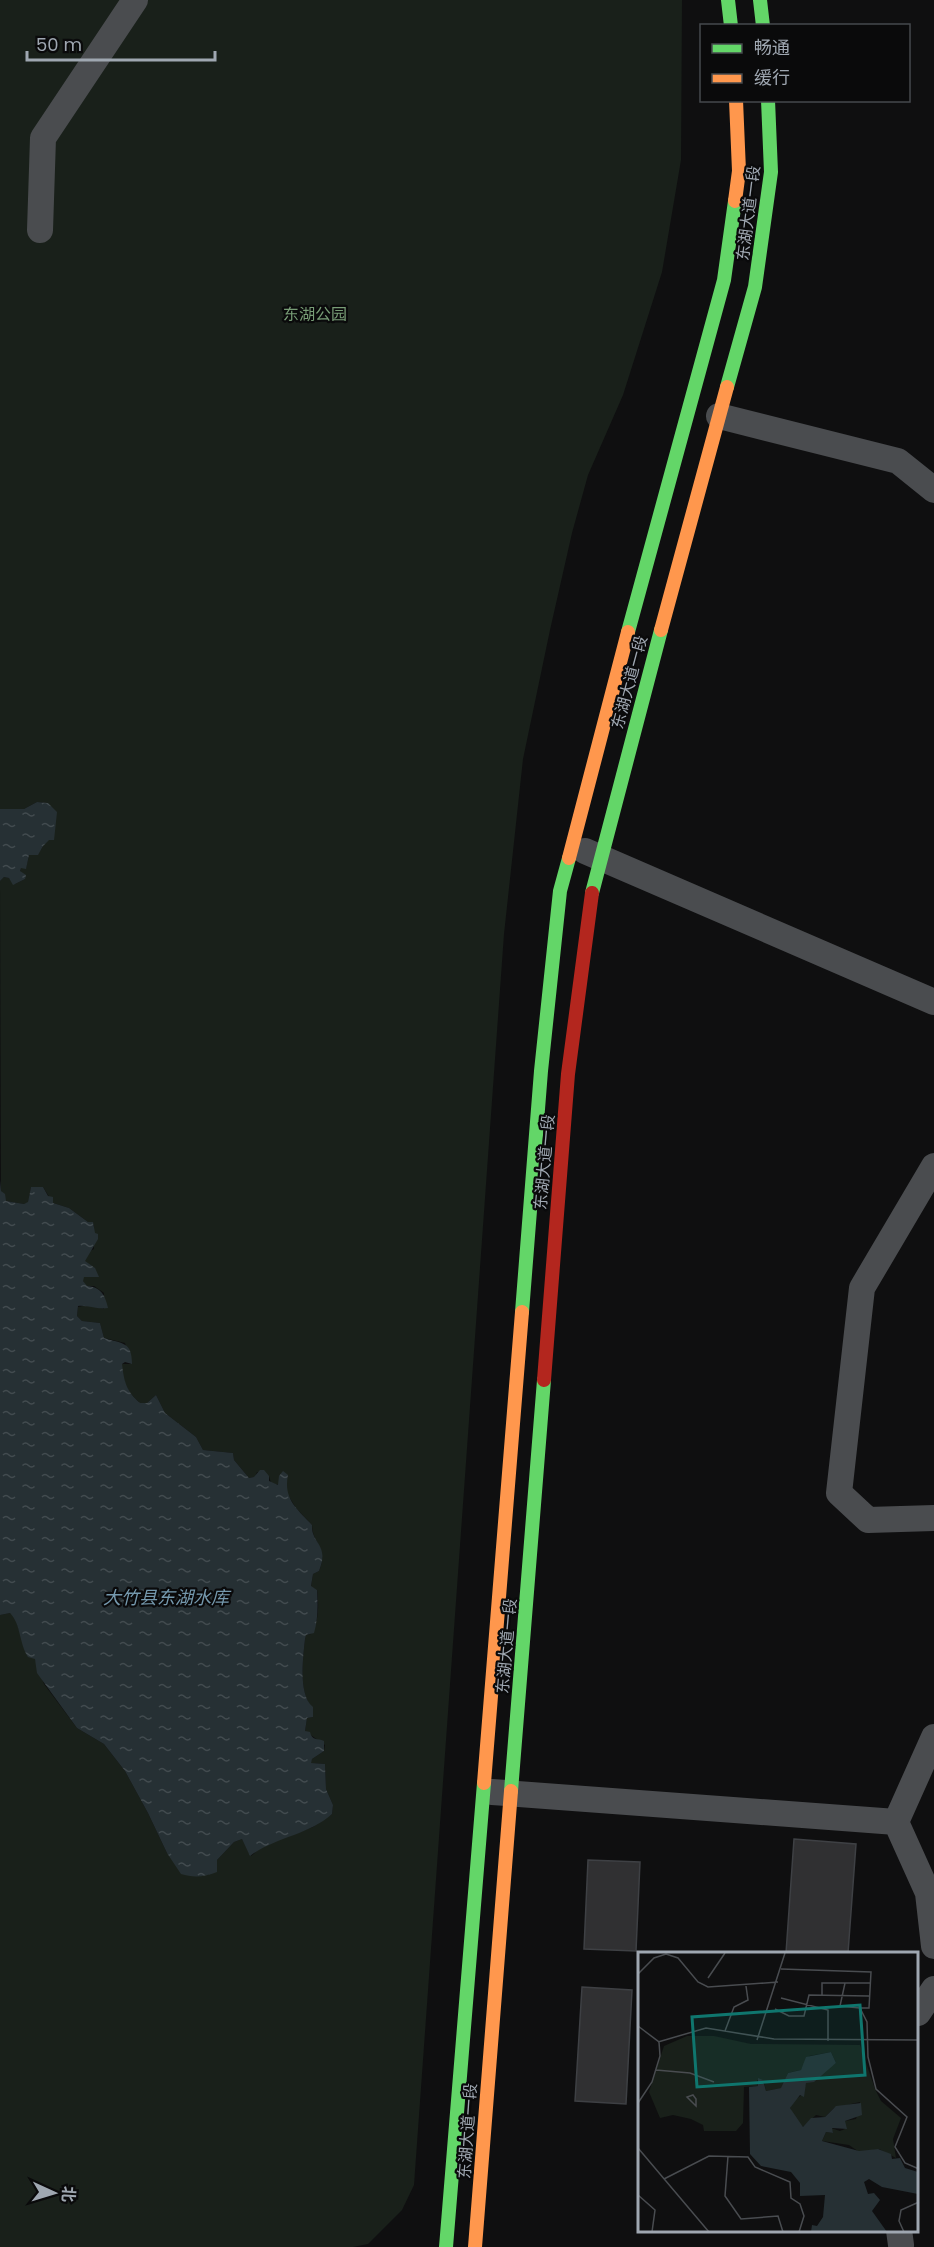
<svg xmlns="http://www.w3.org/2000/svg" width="934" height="2247" font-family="Poppins,'Noto Sans SC',sans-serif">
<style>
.green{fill:#19201a}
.water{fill:url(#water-ripples)}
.building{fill:#303032;stroke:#3e4044;stroke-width:1.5}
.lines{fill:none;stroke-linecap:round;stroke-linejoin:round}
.street{stroke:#4a4c4f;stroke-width:26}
.fast{stroke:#63d668;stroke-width:14}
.slow{stroke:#ff974d;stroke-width:14}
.jam{stroke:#b3261e;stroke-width:14}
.labels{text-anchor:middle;stroke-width:4.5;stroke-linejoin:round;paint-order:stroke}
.street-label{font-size:16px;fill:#9fa7b1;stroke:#0a0a0b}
.park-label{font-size:16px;fill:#789d76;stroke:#0a0a0b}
.water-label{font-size:18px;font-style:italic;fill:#7599ae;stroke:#0a0a0b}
.inset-road{fill:none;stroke:#494c50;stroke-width:1.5}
.view{fill:#0f766e;fill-opacity:0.15;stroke:#0f766e;stroke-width:3}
.inset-edge{fill:none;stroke:#9fa7b1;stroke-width:3}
</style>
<defs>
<pattern id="water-ripples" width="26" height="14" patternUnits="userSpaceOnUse" patternTransform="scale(1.5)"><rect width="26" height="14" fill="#263034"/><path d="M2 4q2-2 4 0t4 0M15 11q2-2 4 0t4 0" fill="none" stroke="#424b4f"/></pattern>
</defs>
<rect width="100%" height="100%" fill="#0f0f10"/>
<path class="green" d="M 0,0 L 682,0 L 681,160 L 662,272 L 623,395 L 588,475 L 572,533 L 550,630 L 523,759 L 504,934 L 414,2185 L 402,2210 L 368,2244 L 353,2247 L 0,2247 L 0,1615 L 10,1613 L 15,1617 L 19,1630 L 35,1659 L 44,1684 L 77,1728 L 104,1744 L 125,1771 L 148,1813 L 167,1853 L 217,1860 L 234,1842 L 242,1839 L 251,1856 L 262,1847 L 278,1840 L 313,1827 L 332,1814 L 333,1805 L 326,1789 L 325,1764 L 310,1763 L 312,1759 L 324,1751 L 325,1745 L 305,1731 L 307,1718 L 313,1717 L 313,1708 C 298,1695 303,1658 305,1639 L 306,1635 L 311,1634 C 319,1622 319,1604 317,1590 L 311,1587 L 313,1574 L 319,1571 C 329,1548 312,1544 312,1525 L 296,1508 L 286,1492 L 283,1472 L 279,1476 L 279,1485 L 271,1483 L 269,1476 L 257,1472 L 255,1477 L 249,1478 L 234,1460 L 233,1453 L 203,1450 L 196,1437 L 165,1413 L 156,1395 L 147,1403 L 140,1403 C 125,1390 124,1382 121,1364 L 131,1364 L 125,1343 L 104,1338 L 100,1323 L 82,1321 L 77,1316 L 78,1307 L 87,1305 L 104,1309 L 104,1293 L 94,1286 L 86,1286 L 83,1281 L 83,1277 L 97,1277 L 84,1261 L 90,1251 L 94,1249 L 94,1225 L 88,1222 L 69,1208 L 53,1203 L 43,1187 L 31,1187 L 28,1203 L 24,1204 L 6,1201 L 1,1191 L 0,881 L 4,877 L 9,878 L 15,884 L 25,879 L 20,871 L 21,868 L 26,868 L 29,855 L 38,854 L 43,846 L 48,803 L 37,802 L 24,809 L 0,809 Z"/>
<path class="water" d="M 37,802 L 48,803 L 57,812 L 54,840 L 49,840 L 43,846 L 38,855 L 29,855 L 26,869 L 21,868 L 20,871 L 26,875 L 25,879 L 13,885 L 9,878 L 4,877 L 0,881 L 0,809 L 24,809 Z
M 0,1180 L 1,1191 L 5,1194 L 6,1201 L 24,1204 L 28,1202 L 31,1187 L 43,1187 L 48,1196 L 53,1197 L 53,1203 L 69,1208 L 88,1222 L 93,1222 L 95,1233 L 98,1234 L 98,1239 L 85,1261 L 95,1268 L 99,1277 L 84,1277 L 83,1281 L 87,1286 C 101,1287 105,1295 108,1308 C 97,1310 89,1305 78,1306 L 77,1316 L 82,1321 L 100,1323 L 104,1338 C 122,1344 132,1341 132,1364 L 125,1362 L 122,1364 C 124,1381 126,1391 140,1403 L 147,1403 L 156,1395 L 165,1413 L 196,1437 L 203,1450 L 233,1453 L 234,1460 L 249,1478 L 254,1477 L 260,1470 L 264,1470 L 269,1476 L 269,1481 L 278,1485 L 279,1476 L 283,1471 L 288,1475 C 283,1499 297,1509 312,1525 C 311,1544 330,1544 319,1571 L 313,1574 L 311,1586 L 317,1590 C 318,1604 318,1620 314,1633 L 306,1635 L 305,1639 C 303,1658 298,1695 313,1707 L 313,1717 L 307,1718 L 305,1731 L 310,1732 C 312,1741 317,1738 324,1741 L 324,1751 L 312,1759 L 311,1763 L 325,1764 L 326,1789 L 333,1805 L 332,1814 C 309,1835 275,1837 250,1856 L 242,1839 L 234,1842 L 217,1860 L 217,1872 C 204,1877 194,1878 181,1874 L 167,1853 L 148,1813 L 125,1771 L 104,1744 L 77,1728 L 37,1673 L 35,1659 L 28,1657 C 19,1643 21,1624 10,1613 L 0,1615 Z"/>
<path class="building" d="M 794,1839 L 856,1844 L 848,1953 L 786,1953 Z
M 588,1860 L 640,1862 L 636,1951 L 584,1949 Z
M 582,1987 L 632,1990 L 626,2104 L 575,2101 Z"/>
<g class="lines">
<path class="street" d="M 40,230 L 43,138 L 135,0
M 719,416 L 898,461 L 934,490
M 585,851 L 934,1002
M 934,1166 L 862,1288 L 839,1493 L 868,1520 L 934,1518
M 492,1792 L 896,1822 L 934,1737
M 896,1822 L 928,1893 L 934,1946
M 918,2013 L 934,1989
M 899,2230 L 901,2245"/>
<path class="fast" d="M 728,0 L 731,26
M 760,0 L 763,26
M 727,387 L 755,287 L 771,172 L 768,100
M 628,632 L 724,280 L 735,201
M 592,893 L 661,630
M 522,1312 L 541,1071 L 560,891 L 569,858
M 511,1791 L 544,1380
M 446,2247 L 484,1783"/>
<path class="slow" d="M 735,201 L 739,171 L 736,100
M 661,630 L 727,387
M 569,858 L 628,632
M 484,1783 L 522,1312
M 475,2247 L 511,1791"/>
<path class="jam" d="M 544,1380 L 568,1074 L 592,893"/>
</g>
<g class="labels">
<g class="street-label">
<text transform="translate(748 213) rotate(-83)" y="6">东湖大道一段</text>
<text transform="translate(629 682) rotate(-75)" y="6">东湖大道一段</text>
<text transform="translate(544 1162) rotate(-85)" y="6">东湖大道一段</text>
<text transform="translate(506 1646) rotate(-85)" y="6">东湖大道一段</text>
<text transform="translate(467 2131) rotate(-86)" y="6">东湖大道一段</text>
</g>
<g class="park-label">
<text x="315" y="320">东湖公园</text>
</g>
<g class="water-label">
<text x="166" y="1604">大竹县东湖水库</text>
</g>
</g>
<g transform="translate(638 1952)">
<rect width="280" height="280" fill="#0f0f10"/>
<path d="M 49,84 L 76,84 L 113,92 L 222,93 L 237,137 L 243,149 L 263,166 L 255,187 L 258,206 L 241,197 L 221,200 L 211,193 L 184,189 L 188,180 L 195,181 L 193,176 L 202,179 L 207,177 L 207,169 L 218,167 L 222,150 L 196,156 L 187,165 L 178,163 L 165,175 L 156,167 L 152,156 L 155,149 L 165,142 L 168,130 L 198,111 L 193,100 L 171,104 L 163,118 L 150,121 L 144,136 L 128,139 L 126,130 L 119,128 L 120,134 L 106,135 L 105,171 L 98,179 L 66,179 L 65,173 L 53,167 L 35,163 L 22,166 L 11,140 L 26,94 Z" fill="#19201a"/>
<path d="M 193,100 L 198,111 L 176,130 L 168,131 L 166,145 L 162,143 L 152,156 L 165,175 L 173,166 L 187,165 L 198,154 L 223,151 L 224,163 L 207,169 L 209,177 L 194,176 L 195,181 L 188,180 L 184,189 L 221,199 L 240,197 L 253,202 L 254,207 L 262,206 L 267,216 L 280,220 L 280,242 L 244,235 L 231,227 L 226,230 L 230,242 L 236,241 L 242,248 L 234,259 L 249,280 L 173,280 L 174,273 L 179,274 L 185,265 L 187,243 L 162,244 L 162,231 L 153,220 L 123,214 L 112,202 L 111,135 L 120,134 L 120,126 L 125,128 L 128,139 L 143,136 L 150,121 L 163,118 L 168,105 Z" fill="#263034"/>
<path class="inset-road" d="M 143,17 L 233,20 L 231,56 L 222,56 L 229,70 L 230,105 L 238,137 L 269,165 L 257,195 L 267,211 L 281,217M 0,22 L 16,6 L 28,2 L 40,6 L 60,30 L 70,35 L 140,30M 70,26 L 87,1M 184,43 L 184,31 L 207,31M 143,46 L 190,58 L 190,89M 222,56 L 202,54 L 207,31 L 232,31M 137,57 L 151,64 L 166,64 L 171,43 L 231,44M 0,74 L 21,90 L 22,104 L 14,130 L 0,151M 87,79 L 96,55 L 110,48 L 108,34M 119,88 L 147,1M 20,90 L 68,76 L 136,87 L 281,88M 18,118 L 52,121 L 76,130M 55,143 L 58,147 L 58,154 L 49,145 ZM 0,196 L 71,280M 90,204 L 87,244 L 103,267 L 140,264 L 145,280M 26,227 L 71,204 L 110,205 L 117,215 L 152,230 L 153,246 L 162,252 L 166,264 L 161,280M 0,243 L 17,258 L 14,280M 266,280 L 261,269 L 263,258 L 281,250"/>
<path class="view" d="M 222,53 L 227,123 L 59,135 L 54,65 Z"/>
<rect width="280" height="280" class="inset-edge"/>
</g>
<rect x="700" y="24" width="210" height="78" fill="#0a0a0b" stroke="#46494d" stroke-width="1.5"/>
<rect x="712" y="44" width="30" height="9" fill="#63d668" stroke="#46494d" stroke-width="1.5"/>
<text x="754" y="54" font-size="18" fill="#9fa7b1">畅通</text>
<rect x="712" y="74" width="30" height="9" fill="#ff974d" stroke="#46494d" stroke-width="1.5"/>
<text x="754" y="84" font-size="18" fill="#9fa7b1">缓行</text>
<g transform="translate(54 2193) rotate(94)" stroke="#0a0a0b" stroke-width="4.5" paint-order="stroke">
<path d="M0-4.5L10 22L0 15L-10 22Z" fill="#9fa7b1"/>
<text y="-9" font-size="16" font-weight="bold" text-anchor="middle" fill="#9fa7b1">北</text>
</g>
<path d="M27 51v9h188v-9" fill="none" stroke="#9fa7b1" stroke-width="3"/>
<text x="36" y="51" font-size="18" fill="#9fa7b1" stroke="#0a0a0b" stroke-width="4.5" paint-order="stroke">50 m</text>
</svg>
